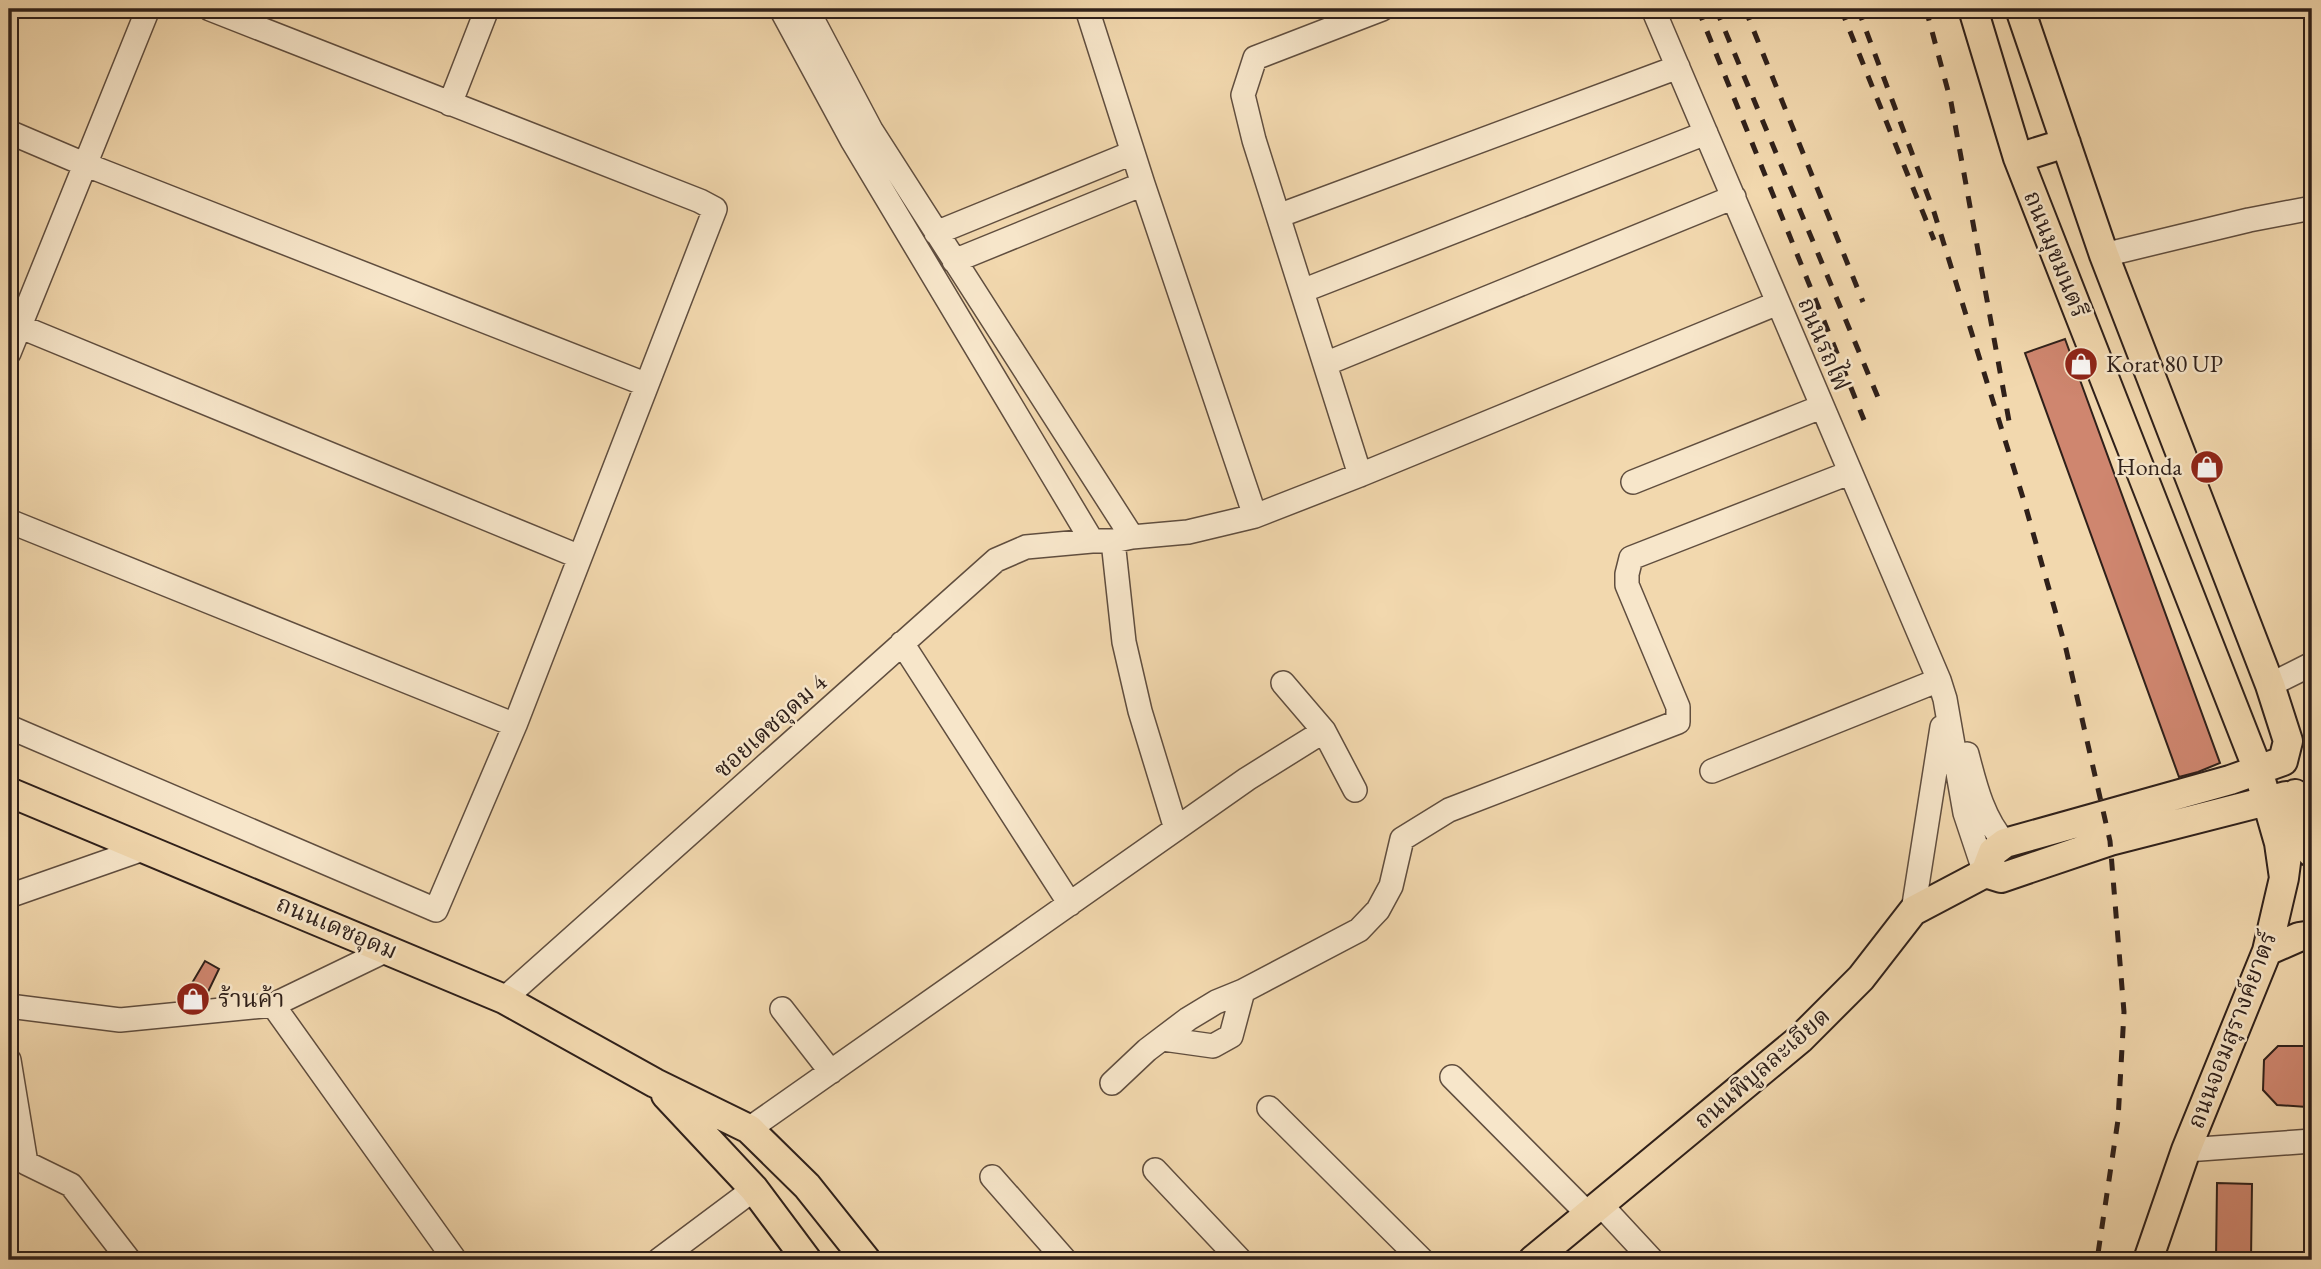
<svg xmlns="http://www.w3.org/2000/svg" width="2321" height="1269" font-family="'EB Garamond','Noto Serif Thai',serif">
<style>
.building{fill:#cf866f;stroke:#2f201a;stroke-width:2}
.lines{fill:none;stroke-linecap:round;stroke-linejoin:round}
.minor-casing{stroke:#604e3f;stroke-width:26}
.major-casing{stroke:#2f201a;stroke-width:32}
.minor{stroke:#f7e6ca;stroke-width:23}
.major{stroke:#f2d8ae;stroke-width:28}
.rail{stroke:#2f201a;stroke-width:5;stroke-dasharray:12 12;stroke-linecap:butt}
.labels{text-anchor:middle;stroke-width:5;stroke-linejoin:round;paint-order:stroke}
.street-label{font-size:24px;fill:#2f201a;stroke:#f7e6ca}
.poi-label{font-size:24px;fill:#2f201a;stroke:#f7e6ca;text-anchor:start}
</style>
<rect width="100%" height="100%" fill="#f2d8ae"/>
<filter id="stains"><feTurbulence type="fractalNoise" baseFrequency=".00286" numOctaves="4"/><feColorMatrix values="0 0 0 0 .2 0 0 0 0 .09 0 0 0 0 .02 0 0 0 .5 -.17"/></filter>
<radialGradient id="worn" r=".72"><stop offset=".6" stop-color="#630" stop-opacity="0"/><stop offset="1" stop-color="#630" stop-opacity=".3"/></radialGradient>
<path class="building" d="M 2065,339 L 2220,763 L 2198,772 L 2179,777 L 2025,353 Z
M 205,961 L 219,969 L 205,998 L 182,1000 Z
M 2278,1046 L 2312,1046 L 2312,1102 L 2307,1107 L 2277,1105 L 2263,1090 L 2264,1060 Z
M 2217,1183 L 2252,1184 L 2251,1260 L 2216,1260 Z"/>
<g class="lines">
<g class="minor-casing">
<path id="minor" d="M 781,9 L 852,140 L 1092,541 L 1113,541 L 1132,537 L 1188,532 L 1255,516 L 1360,475 L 1778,303
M 807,9 L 871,130 L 1132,537
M 1087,9 L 1143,184 L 1255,516
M 1653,9 L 1939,680 L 1945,699 L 1965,813 L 1985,873
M 450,104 L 487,9
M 9,132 L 84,164 L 645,384
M 1278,216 L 1678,67
M 936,233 L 1132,153
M 2104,255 L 2249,220 L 2312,208
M 954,261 L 1143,184
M 1302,291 L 1706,133
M 9,322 L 580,557
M 9,353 L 148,9
M 1325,364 L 1734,197
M 1360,475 L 1254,140 L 1243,95 L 1255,58 L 1382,9
M 1633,482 L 1821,407
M 9,521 L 515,725
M 1113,541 L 1124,642 L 1140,711 L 1176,829
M 902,643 L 1070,904
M 1283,683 L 1324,731 L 1355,790
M 2270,685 L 2312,664
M 9,727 L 436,910 L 515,725 L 715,209 L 700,201 L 210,9
M 1967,754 C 1975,785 1983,819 2005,843
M 1712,771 L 1939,680
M 9,896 L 146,848
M 1913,911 L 1942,727
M 504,999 L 996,560 L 1026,547 L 1092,541
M 273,1005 L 455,1260
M 9,1006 L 120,1020 L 273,1005 L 389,949
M 782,1009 L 831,1072
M 1163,1039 L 1213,1046 L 1231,1036 L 1243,991
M 9,1060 L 26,1163 L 71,1185 L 129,1260
M 1452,1077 L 1589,1215
M 1112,1083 L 1147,1050 L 1188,1019 L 1216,1002 L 1243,991 L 1359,930 L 1378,910 L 1391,886 L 1402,839 L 1449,810 L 1678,722 L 1678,707 L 1627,585 L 1627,574 L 1631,558 L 1849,473
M 1269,1108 L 1422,1260
M 749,1129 L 1247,779 L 1324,731
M 2186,1150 L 2312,1141
M 1155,1170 L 1240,1260
M 992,1177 L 1065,1260
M 1601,1205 L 1652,1260
M 659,1260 L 754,1189"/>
</g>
<g class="major-casing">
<path id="major" d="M 1973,9 L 2018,158 L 2258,770 L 2279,843 L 2284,878
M 2020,9 L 2104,255 L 2270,685 L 2288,741 L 2283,761
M 2018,158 L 2066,143
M 9,792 L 504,999 L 655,1083 L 749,1129 L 807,1186 L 866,1260
M 2298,804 L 2312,853
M 1985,873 L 2001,878 L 2110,841 L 2286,796
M 2267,951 L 2299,937 L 2312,935
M 666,1095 L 754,1189 L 807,1260
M 1533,1260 L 1800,1039 L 1861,978 L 1913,911 L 1985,873 L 1993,852 L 2005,843 L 2230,780 L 2283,761
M 2148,1260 L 2186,1150 L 2267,951 L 2284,878 L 2295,794"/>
</g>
<use href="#minor" class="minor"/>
<use href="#major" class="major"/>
<path class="rail" d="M 1698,9 L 1864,420
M 1716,9 L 1882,407
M 1745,9 L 1863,302
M 1841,9 L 1934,240
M 1858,9 L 1934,212 L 2024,501 L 2066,649 L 2110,841 L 2124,1012 L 2118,1120 L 2097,1260
M 1926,9 L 1951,102 L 2011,432"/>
</g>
<defs>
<g id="shop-disc" transform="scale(1.75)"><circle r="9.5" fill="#8f2418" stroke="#f7e6ca"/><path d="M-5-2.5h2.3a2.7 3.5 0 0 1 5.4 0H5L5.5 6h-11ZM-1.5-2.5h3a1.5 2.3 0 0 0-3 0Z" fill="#fff"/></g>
</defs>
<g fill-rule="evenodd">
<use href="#shop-disc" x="2081" y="364"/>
<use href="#shop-disc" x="2207" y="467"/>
<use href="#shop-disc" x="193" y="999"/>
</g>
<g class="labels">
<g class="street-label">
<text transform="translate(2056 254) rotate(68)" y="8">ถนนมุขมนตรี</text>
<text transform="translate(1824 344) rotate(67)" y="8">ถนนรถไฟ</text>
<text transform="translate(770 726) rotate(-42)" y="8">ซอยเดชอุดม 4</text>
<text transform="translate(337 927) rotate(23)" y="8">ถนนเดชอุดม</text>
<text transform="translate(2232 1030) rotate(-69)" y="8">ถนนจอมสุรางค์ยาตร์</text>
<text transform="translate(1762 1068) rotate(-41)" y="8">ถนนพิบูลละเอียด</text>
</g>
<g class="poi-label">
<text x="2106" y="372">Korat 80 UP</text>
<text x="2182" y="475" text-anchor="end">Honda</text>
<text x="218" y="1007">ร้านค้า</text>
</g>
</g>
<rect width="2321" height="1269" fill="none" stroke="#f2d8ae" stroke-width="35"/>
<rect x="10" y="10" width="2300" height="1248" fill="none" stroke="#2f201a" stroke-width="3.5"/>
<rect x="18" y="18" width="2286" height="1234" fill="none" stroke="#2f201a" stroke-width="2"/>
<rect width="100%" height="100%" filter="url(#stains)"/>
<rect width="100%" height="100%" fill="url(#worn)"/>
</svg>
